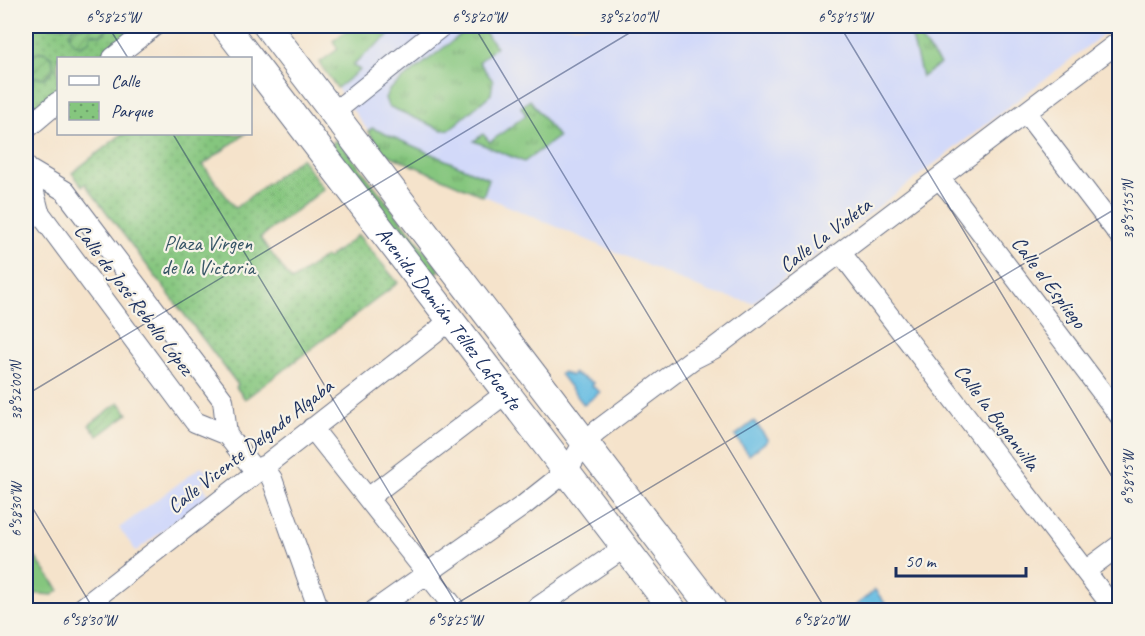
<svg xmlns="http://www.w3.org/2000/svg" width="1145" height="636" font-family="Caveat,sans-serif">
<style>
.built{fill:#d2d9f9}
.grass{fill:url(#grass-tufts);stroke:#507a6e;stroke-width:1.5}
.park{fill:url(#park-dots);stroke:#507a6e;stroke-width:1.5}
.garden{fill:url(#garden-furrows);stroke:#507a6e;stroke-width:1.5}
.pitch{fill:#85c67e;stroke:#507a6e;stroke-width:1.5}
.water{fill:#65bce2;stroke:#4076a0;stroke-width:1.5}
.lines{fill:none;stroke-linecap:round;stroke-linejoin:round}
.street-casing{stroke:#676e84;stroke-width:22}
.secondary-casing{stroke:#676e84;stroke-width:29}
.street{stroke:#fff;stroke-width:20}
.secondary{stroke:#fff;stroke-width:27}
.ticks{fill:none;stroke:#1b2f5e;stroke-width:1.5;stroke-opacity:0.45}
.labels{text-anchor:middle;stroke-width:4.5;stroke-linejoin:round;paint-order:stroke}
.street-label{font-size:21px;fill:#1b2f5e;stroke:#f7f3e8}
.park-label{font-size:21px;fill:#365566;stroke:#f7f3e8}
.neatline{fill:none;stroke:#1b2f5e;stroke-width:2}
.ticks-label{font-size:15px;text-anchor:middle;fill:#1b2f5e}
</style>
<defs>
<pattern id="grass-tufts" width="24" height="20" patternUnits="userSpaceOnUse" patternTransform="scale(1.5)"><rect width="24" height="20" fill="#85c67e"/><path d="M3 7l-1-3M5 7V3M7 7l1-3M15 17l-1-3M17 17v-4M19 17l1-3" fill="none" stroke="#6ca16a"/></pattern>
<pattern id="park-dots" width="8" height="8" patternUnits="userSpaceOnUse" patternTransform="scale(1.5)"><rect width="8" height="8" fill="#85c67e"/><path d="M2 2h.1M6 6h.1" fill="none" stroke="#6ca16a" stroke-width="1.8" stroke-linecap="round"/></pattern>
<pattern id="garden-furrows" width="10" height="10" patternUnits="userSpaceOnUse" patternTransform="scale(1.5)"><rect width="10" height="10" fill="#85c67e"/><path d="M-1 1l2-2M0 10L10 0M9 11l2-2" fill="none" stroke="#6ca16a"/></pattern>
</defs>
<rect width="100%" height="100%" fill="#f7f3e8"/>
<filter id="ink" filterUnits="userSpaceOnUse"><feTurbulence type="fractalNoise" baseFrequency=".0167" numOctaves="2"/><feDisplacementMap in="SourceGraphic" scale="12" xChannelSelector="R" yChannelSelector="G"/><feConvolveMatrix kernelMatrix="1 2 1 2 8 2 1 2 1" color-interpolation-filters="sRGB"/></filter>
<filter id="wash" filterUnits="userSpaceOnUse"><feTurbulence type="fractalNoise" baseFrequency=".008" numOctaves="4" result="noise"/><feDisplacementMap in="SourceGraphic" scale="24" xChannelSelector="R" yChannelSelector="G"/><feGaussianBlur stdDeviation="1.35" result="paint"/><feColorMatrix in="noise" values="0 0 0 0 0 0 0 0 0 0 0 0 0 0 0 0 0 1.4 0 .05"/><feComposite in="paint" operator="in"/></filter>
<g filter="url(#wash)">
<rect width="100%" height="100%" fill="#f5e3cb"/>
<path class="built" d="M 353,26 L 1114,26 L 753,303 L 709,292 L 384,153 L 319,63 L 338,49 L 333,41 Z
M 202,466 L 209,476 L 201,483 L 209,495 L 136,551 L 119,528 Z"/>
<path class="grass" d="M 353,26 L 400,26 L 352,65 L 360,70 L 337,88 L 319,63 L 338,49 L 333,41 Z
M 472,26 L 482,28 L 496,47 L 479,62 L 493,81 L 491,94 L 450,129 L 442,130 L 388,106 L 385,98 L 389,90 Z
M 909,26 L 920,26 L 914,31 L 940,64 L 922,77 Z
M 530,100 L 558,137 L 524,162 L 474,141 L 483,134 L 490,142 L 526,115 L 521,107 Z
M 372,128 L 489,179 L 483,196 L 384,153 L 368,131 Z
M 334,141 L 339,141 L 440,270 L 431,277 L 332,146 Z"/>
<path class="park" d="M 26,26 L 137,26 L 97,58 L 58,58 L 58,90 L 26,118 Z
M 122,134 L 245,134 L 203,165 L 235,208 L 301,158 L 324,189 L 260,238 L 292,281 L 324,257 L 328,258 L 358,235 L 398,283 L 245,399 L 236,387 L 238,385 L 85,184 L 82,186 L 72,173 Z"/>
<path class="garden" d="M 75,26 L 109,26 L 106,31 L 101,35 L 91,33 L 89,42 L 80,46 C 69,43 66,33 75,26 Z
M 44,52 L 52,57 L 54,69 L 45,78 L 34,77 L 32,84 L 26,89 L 26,64 L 27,64 C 29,56 35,52 44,52 Z
M 119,402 L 128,414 L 98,436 L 89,425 Z"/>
<path class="pitch" d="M 26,545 L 59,590 L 53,595 L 26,593 Z"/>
<path class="water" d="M 563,372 L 571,376 L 573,373 L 594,383 L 592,386 L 600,392 L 584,405 L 560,374 Z
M 754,421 L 768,440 L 749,455 L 735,436 Z
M 875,590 L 885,603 L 876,610 L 850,610 Z"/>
</g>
<g filter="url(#ink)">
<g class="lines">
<g class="street-casing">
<path id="street" d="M 113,58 L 154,26
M 333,113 L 442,26
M 1026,113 L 1120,236
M 26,129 L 58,102
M 26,166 L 28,169 L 65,191 L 223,400 L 227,435
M 28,169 L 39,212 L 195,422 L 227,435 L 256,472
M 939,179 L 950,191 L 1120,416
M 841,253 L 1115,610
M 312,428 L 456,610
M 263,466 L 272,479 L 319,610
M 368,498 L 506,393
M 1085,571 L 1120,545
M 80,610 L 435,333 L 450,319
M 375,610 L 524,505 L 567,471 L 584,442 L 598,430 L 693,359 L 713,349 L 1120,41
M 534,610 L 625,547"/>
</g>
<g class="secondary-casing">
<g id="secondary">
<path id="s1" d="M 225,26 L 673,610"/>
<path d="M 267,26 L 713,610"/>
</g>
</g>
<use href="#street" class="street"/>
<use href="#secondary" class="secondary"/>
</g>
</g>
<path class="ticks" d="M 108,26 L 128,58M 474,26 L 826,610M 840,26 L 1120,490M 173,134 L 460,610M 26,395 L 641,26M 26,497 L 94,610M 446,610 L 1120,206"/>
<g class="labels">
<g class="street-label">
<text transform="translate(825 235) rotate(-37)" y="7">Calle La Violeta</text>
<text transform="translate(1049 282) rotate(53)" y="7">Calle el Espliego</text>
<text transform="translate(134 299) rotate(53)" y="7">Calle de José Rebollo López</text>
<text dy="7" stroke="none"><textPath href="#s1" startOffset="368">Avenida Damián Téllez Lafuente</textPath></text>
<text transform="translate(997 417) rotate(53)" y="7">Calle la Buganvilla</text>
<text transform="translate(250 446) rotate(-38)" y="7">Calle Vicente Delgado Algaba</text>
</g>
<g class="park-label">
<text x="208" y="250">Plaza Virgen<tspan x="208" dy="24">de la Victoria</tspan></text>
</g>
</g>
<rect width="1145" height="636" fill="none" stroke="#f7f3e8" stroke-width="66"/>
<rect x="57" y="57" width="195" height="78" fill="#f7f3e8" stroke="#9fa5b1" stroke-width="1.5"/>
<rect x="69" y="76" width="30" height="9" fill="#ffffff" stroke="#9fa5b1" stroke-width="1.5"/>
<text x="111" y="87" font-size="18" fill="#1b2f5e">Calle</text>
<rect x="69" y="102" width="30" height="18" fill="url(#park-dots)" stroke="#9fa5b1" stroke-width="1.5"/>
<text x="111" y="117" font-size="18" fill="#1b2f5e">Parque</text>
<path d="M896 567v9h130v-9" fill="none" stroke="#1b2f5e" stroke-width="3"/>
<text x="905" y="567" font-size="18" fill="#1b2f5e" stroke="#f7f3e8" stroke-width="4.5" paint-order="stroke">50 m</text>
<rect x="33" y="33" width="1079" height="570" class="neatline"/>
<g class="ticks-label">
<text x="113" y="22">6°58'25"W</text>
<text x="479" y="22">6°58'20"W</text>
<text x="628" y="22">38°52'00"N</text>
<text x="845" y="22">6°58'15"W</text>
<text transform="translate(1128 210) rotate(-90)" y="5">38°51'55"N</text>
<text transform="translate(16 391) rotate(-90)" y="5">38°52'00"N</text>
<text transform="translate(1128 478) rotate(-90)" y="5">6°58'15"W</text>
<text transform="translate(16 510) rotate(-90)" y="5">6°58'30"W</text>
<text x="89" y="625">6°58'30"W</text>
<text x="455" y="625">6°58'25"W</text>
<text x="821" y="625">6°58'20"W</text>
</g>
</svg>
